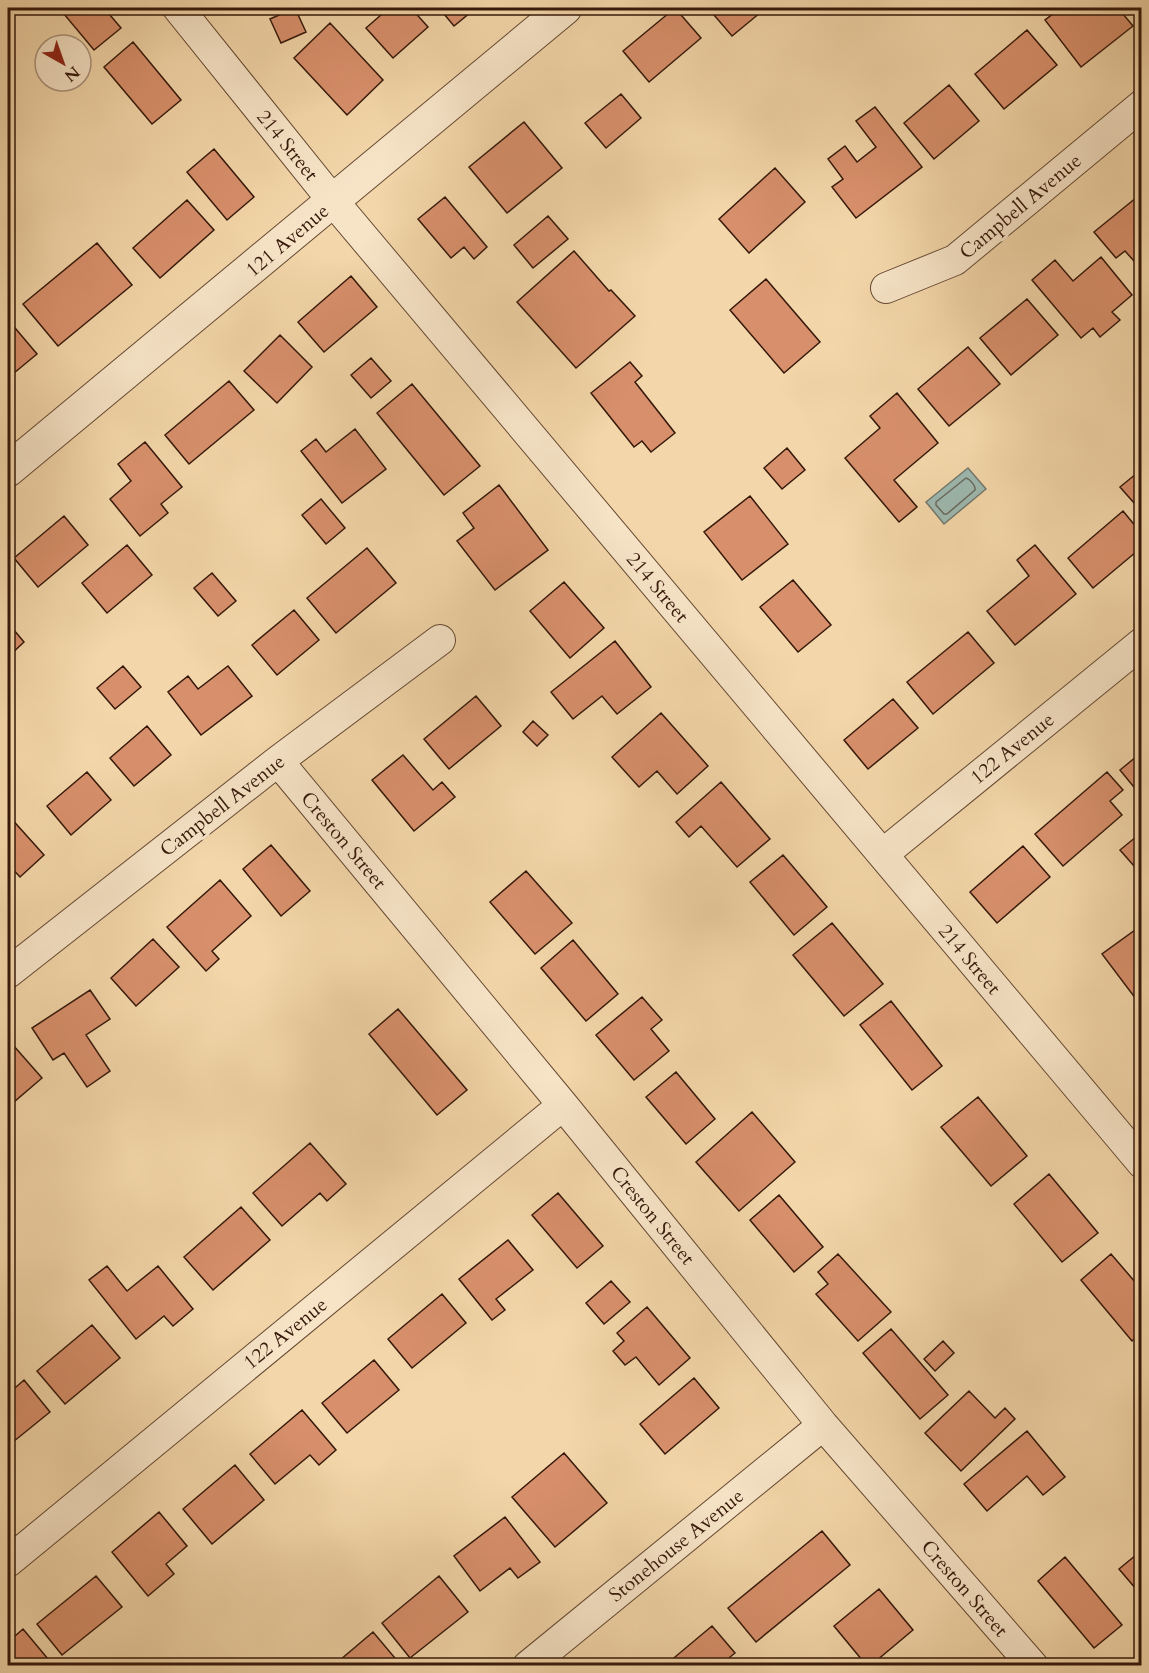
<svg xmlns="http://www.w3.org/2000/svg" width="1149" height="1673" font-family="Cardo,serif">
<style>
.water{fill:#9db8af;stroke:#73786d;stroke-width:1.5}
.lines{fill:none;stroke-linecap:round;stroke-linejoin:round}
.shore{stroke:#69685c;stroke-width:1.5}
.building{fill:#d8906c;stroke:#35180a;stroke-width:1.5}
.minor-casing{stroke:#644832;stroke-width:32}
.tertiary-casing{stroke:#644832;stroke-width:35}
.minor{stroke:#f7e4c7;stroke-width:30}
.tertiary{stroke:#f7e4c7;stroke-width:33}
.labels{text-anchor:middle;stroke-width:6;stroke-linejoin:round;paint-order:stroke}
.street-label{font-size:20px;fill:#35180a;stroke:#f7e4c7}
</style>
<rect width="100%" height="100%" fill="#f3d6a9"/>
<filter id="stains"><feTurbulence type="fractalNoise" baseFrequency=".00333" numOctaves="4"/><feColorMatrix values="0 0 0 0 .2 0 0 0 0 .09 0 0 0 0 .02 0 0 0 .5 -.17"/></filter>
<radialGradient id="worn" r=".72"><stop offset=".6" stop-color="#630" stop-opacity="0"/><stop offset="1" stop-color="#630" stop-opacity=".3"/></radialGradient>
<path class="water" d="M 968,468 L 986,489 L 944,524 L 926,502 Z"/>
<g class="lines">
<path class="shore" d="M 966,478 C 970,479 976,486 975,490 L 947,514 L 944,514 L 936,505 L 936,502 Z"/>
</g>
<path class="building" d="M 59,8 L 104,8 L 121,28 L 94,50 Z
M 295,8 L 306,32 L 281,43 L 270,19 Z
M 389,8 L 411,8 L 428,27 L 393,58 L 366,28 Z
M 439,8 L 476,8 L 454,26 Z
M 675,8 L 701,38 L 649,82 L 623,51 Z
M 708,8 L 766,8 L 732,36 Z
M 1061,8 L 1118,8 L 1133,26 L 1081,67 L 1045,20 Z
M 330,23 L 383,80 L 347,115 L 294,58 Z
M 1027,30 L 1057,65 L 1004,109 L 975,74 Z
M 133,42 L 181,100 L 152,124 L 104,67 Z
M 949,85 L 979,121 L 934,159 L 904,123 Z
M 621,94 L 641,118 L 606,148 L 585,123 Z
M 875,107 L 922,167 L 856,218 L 832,187 L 843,179 L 828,159 L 845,146 L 857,162 L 876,147 L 856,121 Z
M 524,122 L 562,168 L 507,213 L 469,167 Z
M 214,149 L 254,197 L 227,220 L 187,172 Z
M 775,168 L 805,202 L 749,253 L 719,219 Z
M 1142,193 L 1142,255 L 1134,261 L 1125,251 L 1116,258 L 1094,232 Z
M 445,197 L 487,247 L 474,259 L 464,247 L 451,258 L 418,219 Z
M 187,200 L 214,230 L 160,278 L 133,248 Z
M 548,216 L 568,239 L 533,268 L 514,245 Z
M 97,243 L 132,285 L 58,346 L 23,304 Z
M 574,251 L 609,291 L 611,290 L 635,316 L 576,368 L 517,302 Z
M 1101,257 L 1132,295 L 1112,312 L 1120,320 L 1100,337 L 1093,328 L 1081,338 L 1032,280 L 1055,260 L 1073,281 Z
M 351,276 L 377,307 L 324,352 L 298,322 Z
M 766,279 L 820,342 L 784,373 L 730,310 Z
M 1027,299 L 1058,335 L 1011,375 L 980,338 Z
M 10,322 L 37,354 L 8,378 L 8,325 Z
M 280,335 L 312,367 L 277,403 L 244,371 Z
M 968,347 L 1000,384 L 949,426 L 918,389 Z
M 371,358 L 391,381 L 371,398 L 351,375 Z
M 630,362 L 642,376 L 635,382 L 675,433 L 651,452 L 642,441 L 634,447 L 591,393 Z
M 229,381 L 254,410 L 189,464 L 165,435 Z
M 412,384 L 480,466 L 444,495 L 377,413 Z
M 897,393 L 938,443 L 894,480 L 917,507 L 899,522 L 845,458 L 880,428 L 870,416 Z
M 355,429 L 386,469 L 342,503 L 301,451 L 316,439 L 326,452 Z
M 145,442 L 182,487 L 161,504 L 168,513 L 140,536 L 110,499 L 131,481 L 118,464 Z
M 787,448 L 805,470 L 782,489 L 764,468 Z
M 1142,469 L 1142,512 L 1120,487 Z
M 499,485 L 548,550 L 495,590 L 457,541 L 474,528 L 463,513 Z
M 750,496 L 788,544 L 742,580 L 704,532 Z
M 321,499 L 345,528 L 326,544 L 302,515 Z
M 1123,511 L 1142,534 L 1142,547 L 1093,588 L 1068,558 Z
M 64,516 L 88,545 L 38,587 L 14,558 Z
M 127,545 L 152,575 L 107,613 L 82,583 Z
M 1035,545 L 1076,594 L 1015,645 L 987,611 L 1029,576 L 1017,560 Z
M 367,548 L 396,583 L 336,633 L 307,598 Z
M 212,573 L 236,601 L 218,616 L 194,588 Z
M 793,580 L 831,625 L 798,652 L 760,607 Z
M 564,582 L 604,628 L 570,658 L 530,611 Z
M 294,610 L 319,640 L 277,675 L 252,645 Z
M 8,623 L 24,642 L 8,657 Z
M 968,632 L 994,663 L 933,714 L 907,682 Z
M 615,641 L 651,687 L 617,714 L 602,696 L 573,719 L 551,692 Z
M 123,666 L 141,687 L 115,709 L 97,688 Z
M 228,666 L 252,696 L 201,735 L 168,692 L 188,676 L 198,689 Z
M 476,696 L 501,726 L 449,769 L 424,739 Z
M 893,699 L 918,728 L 868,769 L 844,740 Z
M 661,713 L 708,766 L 677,794 L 657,771 L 639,787 L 612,757 Z
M 533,721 L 548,735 L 537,746 L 523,732 Z
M 147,726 L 171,755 L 134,786 L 110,758 Z
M 1142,752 L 1142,797 L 1120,770 Z
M 403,755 L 433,790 L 442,782 L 455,797 L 414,831 L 372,780 Z
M 87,772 L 111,800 L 71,835 L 47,806 Z
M 1107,772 L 1123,790 L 1110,801 L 1122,815 L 1063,866 L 1035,834 Z
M 721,782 L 770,839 L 737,867 L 701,826 L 689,837 L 676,822 Z
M 9,816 L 44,855 L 20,877 L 8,864 L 8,818 Z
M 1142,832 L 1142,875 L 1120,850 Z
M 271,845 L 310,891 L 281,916 L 243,869 Z
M 1023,846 L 1050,877 L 997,923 L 970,892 Z
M 783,855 L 827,907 L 794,935 L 750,882 Z
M 526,871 L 572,923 L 535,954 L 490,902 Z
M 220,880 L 251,916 L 212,951 L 219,959 L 206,971 L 167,927 Z
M 832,923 L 883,984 L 844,1016 L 793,955 Z
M 1142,925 L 1142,1007 L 1102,954 Z
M 153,939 L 179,967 L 136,1006 L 111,978 Z
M 573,940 L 618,994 L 586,1021 L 541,968 Z
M 90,990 L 110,1019 L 86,1035 L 110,1071 L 87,1087 L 64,1053 L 53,1060 L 32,1028 Z
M 642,997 L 662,1020 L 651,1029 L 669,1051 L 634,1080 L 596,1035 Z
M 891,1001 L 942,1066 L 912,1090 L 860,1025 Z
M 398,1009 L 467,1090 L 437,1115 L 369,1034 Z
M 13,1045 L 42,1078 L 8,1107 L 8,1050 Z
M 676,1072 L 715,1119 L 686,1144 L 646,1097 Z
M 978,1097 L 1027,1156 L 991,1186 L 941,1127 Z
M 752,1112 L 795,1162 L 739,1211 L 696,1162 Z
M 310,1143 L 346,1184 L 327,1201 L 320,1193 L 282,1226 L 253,1193 Z
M 1049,1174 L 1098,1233 L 1062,1262 L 1014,1204 Z
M 558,1193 L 603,1246 L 577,1268 L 532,1215 Z
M 779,1195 L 823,1247 L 794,1272 L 750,1220 Z
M 241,1207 L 270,1240 L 213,1290 L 184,1257 Z
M 508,1240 L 533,1270 L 496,1299 L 505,1310 L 492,1320 L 459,1279 Z
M 838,1254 L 891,1312 L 858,1341 L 816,1294 L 828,1284 L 818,1272 Z
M 1111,1254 L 1142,1290 L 1142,1332 L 1132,1341 L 1081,1280 Z
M 107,1266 L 127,1291 L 158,1266 L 193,1309 L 173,1326 L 164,1316 L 136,1339 L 89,1280 Z
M 611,1281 L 630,1302 L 604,1324 L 586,1303 Z
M 442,1294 L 466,1323 L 412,1368 L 388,1339 Z
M 647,1307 L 690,1358 L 659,1385 L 636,1357 L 625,1365 L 613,1351 L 624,1341 L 617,1333 Z
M 92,1325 L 120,1358 L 65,1404 L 37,1371 Z
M 891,1329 L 948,1395 L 920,1419 L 863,1353 Z
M 943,1341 L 954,1353 L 935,1371 L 924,1359 Z
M 374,1360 L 399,1390 L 347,1433 L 322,1403 Z
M 694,1378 L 719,1408 L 665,1454 L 640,1424 Z
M 24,1380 L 50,1412 L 8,1446 L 8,1394 Z
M 969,1391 L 995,1418 L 1005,1408 L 1015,1419 L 961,1471 L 925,1433 Z
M 302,1410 L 336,1450 L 319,1465 L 310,1455 L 275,1484 L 250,1454 Z
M 1027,1431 L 1065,1477 L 1043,1495 L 1027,1476 L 987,1511 L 964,1484 Z
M 564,1453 L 607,1503 L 555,1547 L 512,1497 Z
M 235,1465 L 264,1500 L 212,1544 L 183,1509 Z
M 159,1512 L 187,1546 L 166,1564 L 174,1574 L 148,1596 L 112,1552 Z
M 505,1517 L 540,1562 L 518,1578 L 510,1568 L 480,1591 L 454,1556 Z
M 822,1531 L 850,1565 L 756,1642 L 728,1608 Z
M 1142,1550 L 1142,1596 L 1119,1569 Z
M 1065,1557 L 1122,1625 L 1094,1648 L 1038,1581 Z
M 96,1576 L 122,1607 L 62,1655 L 37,1624 Z
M 439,1576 L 468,1612 L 410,1658 L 382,1623 Z
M 879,1589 L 913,1630 L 870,1666 L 867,1666 L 834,1626 Z
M 712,1626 L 735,1653 L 719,1666 L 672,1666 L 669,1662 Z
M 23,1629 L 53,1665 L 52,1666 L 8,1666 L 8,1642 Z
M 373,1632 L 400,1664 L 333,1666 Z"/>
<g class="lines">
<g class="minor-casing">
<path id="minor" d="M 178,8 L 333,201 L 1142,1163
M 886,288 L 955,260 L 1142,105
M 278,761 L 563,1105 L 823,1425 L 1033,1666
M 883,854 L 1142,643
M 8,973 L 278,761 L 440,640
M 8,1562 L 563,1105
M 528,1666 L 823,1425"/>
</g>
<g class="tertiary-casing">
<path id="tertiary" d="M 8,470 L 565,8"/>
</g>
<use href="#minor" class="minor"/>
<use href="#tertiary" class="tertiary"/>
</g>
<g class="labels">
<g class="street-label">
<text transform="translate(288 145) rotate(51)" y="7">214 Street</text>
<text transform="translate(1020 206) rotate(-40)" y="7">Campbell Avenue</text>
<text transform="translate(287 240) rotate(-40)" y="7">121 Avenue</text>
<text transform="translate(658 587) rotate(50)" y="7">214 Street</text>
<text transform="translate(1012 748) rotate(-39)" y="7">122 Avenue</text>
<text transform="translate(222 805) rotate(-38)" y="7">Campbell Avenue</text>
<text transform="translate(344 840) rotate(50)" y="7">Creston Street</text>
<text transform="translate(970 959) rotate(50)" y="7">214 Street</text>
<text transform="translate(653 1215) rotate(51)" y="7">Creston Street</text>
<text transform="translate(285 1333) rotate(-39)" y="7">122 Avenue</text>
<text transform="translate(676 1545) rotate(-39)" y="7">Stonehouse Avenue</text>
<text transform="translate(965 1588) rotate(49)" y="7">Creston Street</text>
</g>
</g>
<rect width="1149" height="1673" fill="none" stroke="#f3d6a9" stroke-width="30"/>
<rect x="9" y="9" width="1131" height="1655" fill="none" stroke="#35180a" stroke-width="3"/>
<rect x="15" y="15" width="1119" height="1643" fill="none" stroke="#35180a" stroke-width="1.5"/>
<g transform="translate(63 63) rotate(140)"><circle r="28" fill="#f7e4c7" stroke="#a9927b" stroke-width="1.5"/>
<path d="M0-4.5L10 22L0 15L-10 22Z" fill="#8f2418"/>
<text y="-9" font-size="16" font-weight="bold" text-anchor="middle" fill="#35180a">N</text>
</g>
<rect width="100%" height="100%" filter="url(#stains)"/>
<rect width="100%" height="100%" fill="url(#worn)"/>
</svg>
